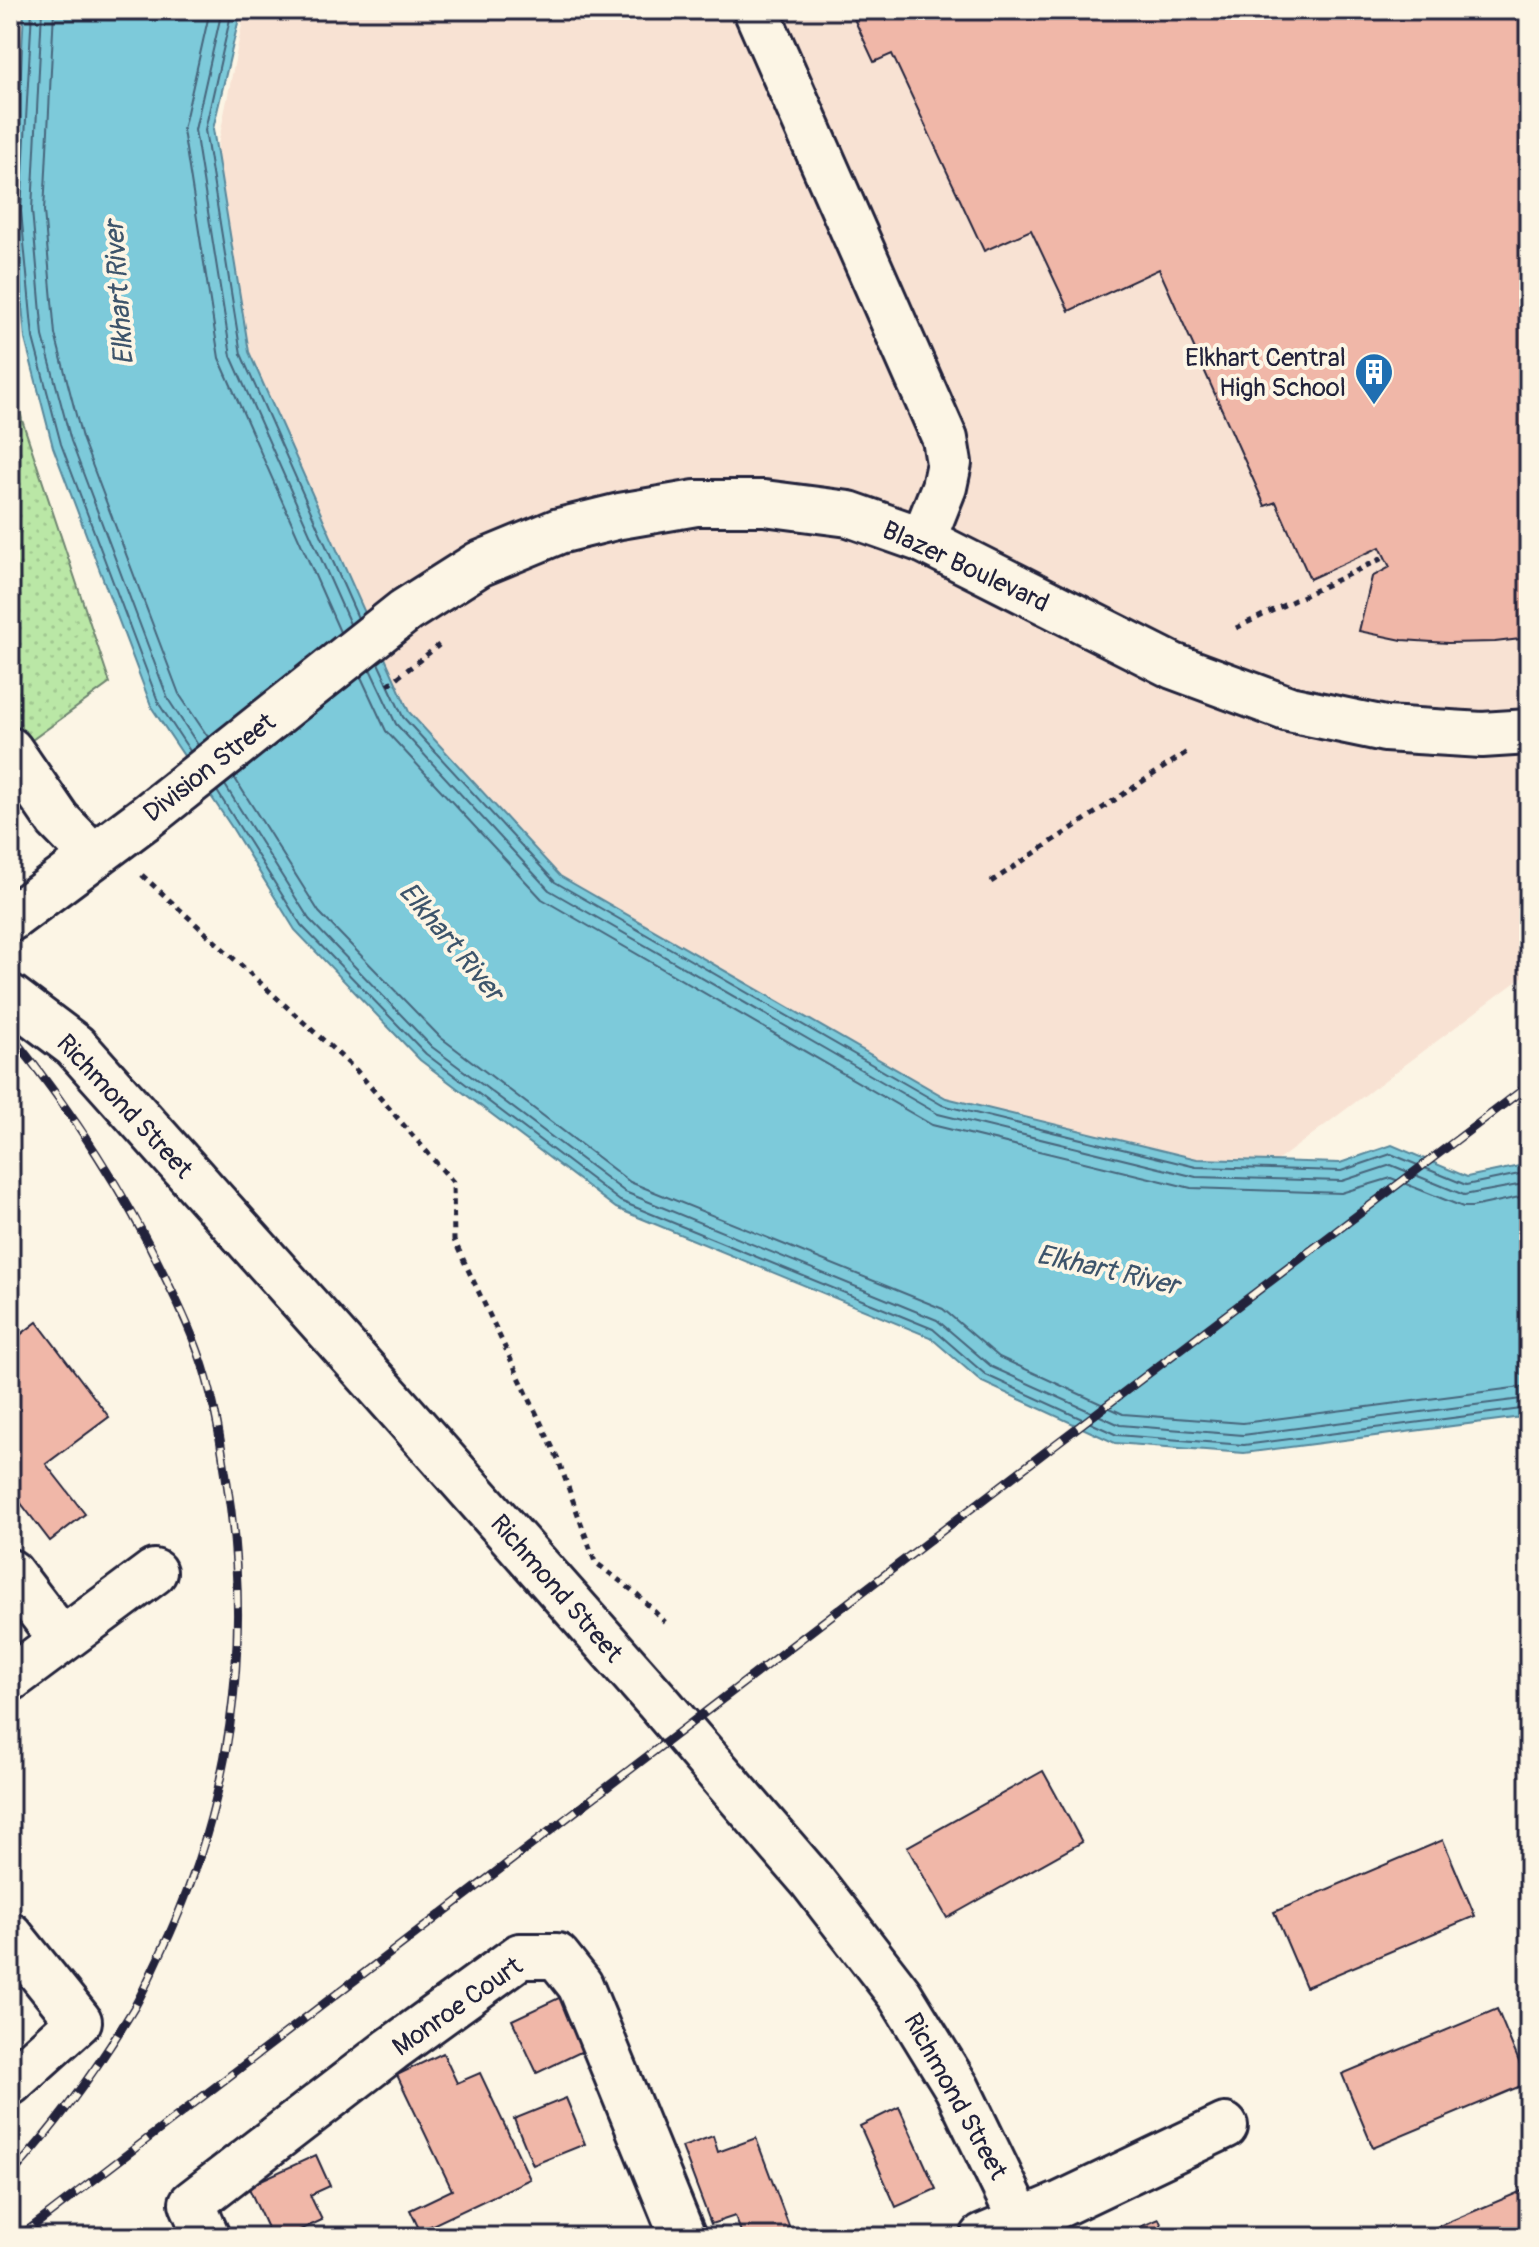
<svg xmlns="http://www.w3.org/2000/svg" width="1539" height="2247" font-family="Pangolin,sans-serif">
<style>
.built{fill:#f8e2d3}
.park{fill:url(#park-dots);stroke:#6e8470;stroke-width:2}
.water{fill:#7dcada;stroke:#59879a;stroke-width:2}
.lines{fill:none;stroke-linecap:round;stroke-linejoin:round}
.shore{stroke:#46657b;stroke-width:2}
.building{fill:#f0b7a8;stroke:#22223b;stroke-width:2}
.minor-casing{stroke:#22223b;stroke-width:50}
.major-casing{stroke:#22223b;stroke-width:50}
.path{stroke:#22223b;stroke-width:5;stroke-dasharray:6 6;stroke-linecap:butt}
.minor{stroke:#fcf5e5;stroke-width:44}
.major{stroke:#fcf5e5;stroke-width:44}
.rail-casing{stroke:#22223b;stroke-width:9}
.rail{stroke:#fcf5e5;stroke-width:6;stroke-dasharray:18;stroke-linecap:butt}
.labels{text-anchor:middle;stroke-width:8;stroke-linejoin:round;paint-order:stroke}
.poi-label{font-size:26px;fill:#22223b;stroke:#fcf5e5;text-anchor:end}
.street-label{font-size:26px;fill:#22223b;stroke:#fcf5e5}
.water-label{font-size:28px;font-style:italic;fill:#3d546b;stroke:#fcf5e5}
</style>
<defs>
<pattern id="park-dots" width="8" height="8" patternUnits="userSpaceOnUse" patternTransform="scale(2)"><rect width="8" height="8" fill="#bae7a6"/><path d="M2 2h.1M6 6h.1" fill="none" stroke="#a0c690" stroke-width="1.8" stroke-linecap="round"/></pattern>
</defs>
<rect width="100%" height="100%" fill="#fcf5e5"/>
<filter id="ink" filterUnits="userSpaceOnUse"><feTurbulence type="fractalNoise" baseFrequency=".0125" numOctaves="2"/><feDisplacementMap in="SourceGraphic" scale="16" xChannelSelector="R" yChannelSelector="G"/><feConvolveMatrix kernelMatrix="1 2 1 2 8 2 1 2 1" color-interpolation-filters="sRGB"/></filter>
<g filter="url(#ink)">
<path class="built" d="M 245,10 L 1529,10 L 1529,972 L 1277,1161 L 1197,1159 L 946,1098 L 560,876 L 409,712 L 249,352 L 217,150 Z"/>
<path class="park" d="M 10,360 L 22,420 L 110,683 L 10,756 Z"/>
<path class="water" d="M 24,10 L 241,10 L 213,129 L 249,352 L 409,712 L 560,876 L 946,1098 L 1197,1159 L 1340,1163 L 1392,1145 L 1467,1177 L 1529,1164 L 1529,1416 L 1244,1453 L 1115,1443 L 982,1382 L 930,1337 L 616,1208 L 420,1060 L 295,930 L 231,826 L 152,708 L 53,447 L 25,339 L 14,212 Z"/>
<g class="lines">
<path class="shore" d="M 32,10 L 21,211 L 33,338 L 61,444 L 159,704 L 190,751
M 42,10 L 32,210 L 43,336 L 71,441 L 168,699 L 198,745
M 54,10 L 44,211 L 55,334 L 82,438 L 179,694 L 208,737
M 210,10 L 183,130 L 219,358 L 340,632
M 222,10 L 195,130 L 231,356 L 350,624
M 232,10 L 205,130 L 241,354 L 358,618
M 378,663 L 403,717 L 555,882 L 942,1105 L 1196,1167 L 1341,1171 L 1391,1154 L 1466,1185 L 1529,1172
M 370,669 L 396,724 L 549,890 L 938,1114 L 1196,1177 L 1342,1181 L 1391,1165 L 1464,1195 L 1529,1183
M 361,677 L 386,731 L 542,899 L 932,1125 L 1191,1188 L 1341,1193 L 1391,1178 L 1463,1207 L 1472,1207 L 1529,1195
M 234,777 L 319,912 L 440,1037 L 630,1182 L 943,1309 L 999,1357 L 1123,1414 L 1243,1423 L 1529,1386
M 225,785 L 309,919 L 432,1047 L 625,1192 L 937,1320 L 992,1367 L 1120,1425 L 1243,1435 L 1529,1398
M 217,791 L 301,925 L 426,1054 L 620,1201 L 933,1329 L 986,1375 L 1117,1435 L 1244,1445 L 1529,1408"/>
</g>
<path class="building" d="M 850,10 L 1529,10 L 1529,638 L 1495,642 L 1448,643 L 1402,640 L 1359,631 L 1372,577 L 1390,567 L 1380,547 L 1310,579 L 1276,502 L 1265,506 L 1159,269 L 1069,311 L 1031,230 L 984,251 L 892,54 L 874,62 Z
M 10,1322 L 20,1335 L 37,1322 L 109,1417 L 46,1464 L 85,1514 L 50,1541 L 10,1489 Z
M 1043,1771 L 1082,1842 L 947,1918 L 907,1847 Z
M 1443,1840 L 1475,1916 L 1306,1987 L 1274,1912 Z
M 563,1996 L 587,2049 L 537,2073 L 512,2020 Z
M 1497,2009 L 1528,2083 L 1373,2148 L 1342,2074 Z
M 443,2053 L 457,2083 L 480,2073 L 530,2179 L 420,2231 L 410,2210 L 452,2190 L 397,2075 Z
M 566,2098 L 585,2144 L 533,2165 L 514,2119 Z
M 899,2107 L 936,2189 L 896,2207 L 860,2126 Z
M 713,2136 L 718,2152 L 756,2138 L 792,2234 L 783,2237 L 743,2237 L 735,2216 L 711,2224 L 682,2147 Z
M 316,2155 L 330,2186 L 310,2195 L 322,2220 L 285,2237 L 271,2237 L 248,2186 Z
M 1529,2188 L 1529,2237 L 1413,2237 Z
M 1159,2219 L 1166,2237 L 1116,2237 Z"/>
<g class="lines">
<g class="minor-casing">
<path id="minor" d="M 756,10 L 945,439 L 949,463 L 944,487 L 923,540
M 10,750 L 58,820 L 93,856
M 10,997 L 75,1046 L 391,1400 L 658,1702 L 812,1881 L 900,1995 L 957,2088 L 1029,2237
M 10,1572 L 62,1640
M 10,1679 L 154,1572
M 10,1935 L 79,2021 L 10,2083
M 207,2237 L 192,2203 L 392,2049 L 520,1956 L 557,1956 L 580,1985 L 683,2237
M 983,2237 L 1059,2205 L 1225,2126"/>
</g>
<g class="major-casing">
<path id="major" d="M 10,919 L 145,818 L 405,611 L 479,564 L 559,531 L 620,516 L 696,503 L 764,503 L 849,514 L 923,540 L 1173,666 L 1289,709 L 1385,729 L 1482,735 L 1529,732"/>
</g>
<path class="path" d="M 1236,628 L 1385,557
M 388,685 L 439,645
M 142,875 L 356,1070 L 453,1182 L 454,1240 L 558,1459 L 595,1562 L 637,1594 L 665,1622
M 991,882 L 1190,750"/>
<use href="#minor" class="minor"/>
<use href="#major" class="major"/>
<g class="rail-casing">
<path id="rail" d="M 10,1034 C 70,1109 122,1187 163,1273 C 178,1303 193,1334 203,1366 C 215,1404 221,1443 227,1483 C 253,1646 231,1809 159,1957 C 151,1974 143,1992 134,2008 C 98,2068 57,2124 10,2176
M 19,2237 L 1057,1443 L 1529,1085"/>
</g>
<use href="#rail" class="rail"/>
</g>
</g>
<defs>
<g id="building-pin" transform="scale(2)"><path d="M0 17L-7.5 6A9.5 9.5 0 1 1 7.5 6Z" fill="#1f6fb2" stroke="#fcf5e5"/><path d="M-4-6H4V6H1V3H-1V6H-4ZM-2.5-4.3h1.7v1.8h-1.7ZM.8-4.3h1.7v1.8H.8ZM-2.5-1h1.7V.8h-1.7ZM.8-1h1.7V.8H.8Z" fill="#fff"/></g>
</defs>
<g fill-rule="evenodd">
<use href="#building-pin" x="1374" y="372"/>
</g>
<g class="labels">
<g class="poi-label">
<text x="1346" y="366">Elkhart Central<tspan x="1346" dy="30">High School</tspan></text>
</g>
<g class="street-label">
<text transform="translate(966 566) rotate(25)" y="9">Blazer Boulevard</text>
<text transform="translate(209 767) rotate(-38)" y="9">Division Street</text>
<text transform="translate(125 1106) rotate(47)" y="9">Richmond Street</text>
<text transform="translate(557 1588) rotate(49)" y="9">Richmond Street</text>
<text transform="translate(457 2006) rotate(-35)" y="9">Monroe Court</text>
<text transform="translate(956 2096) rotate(61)" y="9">Richmond Street</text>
</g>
<g class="water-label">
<text transform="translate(118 293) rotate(-94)" y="10">Elkhart River</text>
<text transform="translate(452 941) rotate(50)" y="10">Elkhart River</text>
<text transform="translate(1108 1269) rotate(13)" y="10">Elkhart River</text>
</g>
</g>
<rect width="1539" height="2247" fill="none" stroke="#fcf5e5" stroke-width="40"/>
<rect x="20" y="20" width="1499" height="2207" fill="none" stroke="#22223b" stroke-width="3" filter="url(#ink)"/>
</svg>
